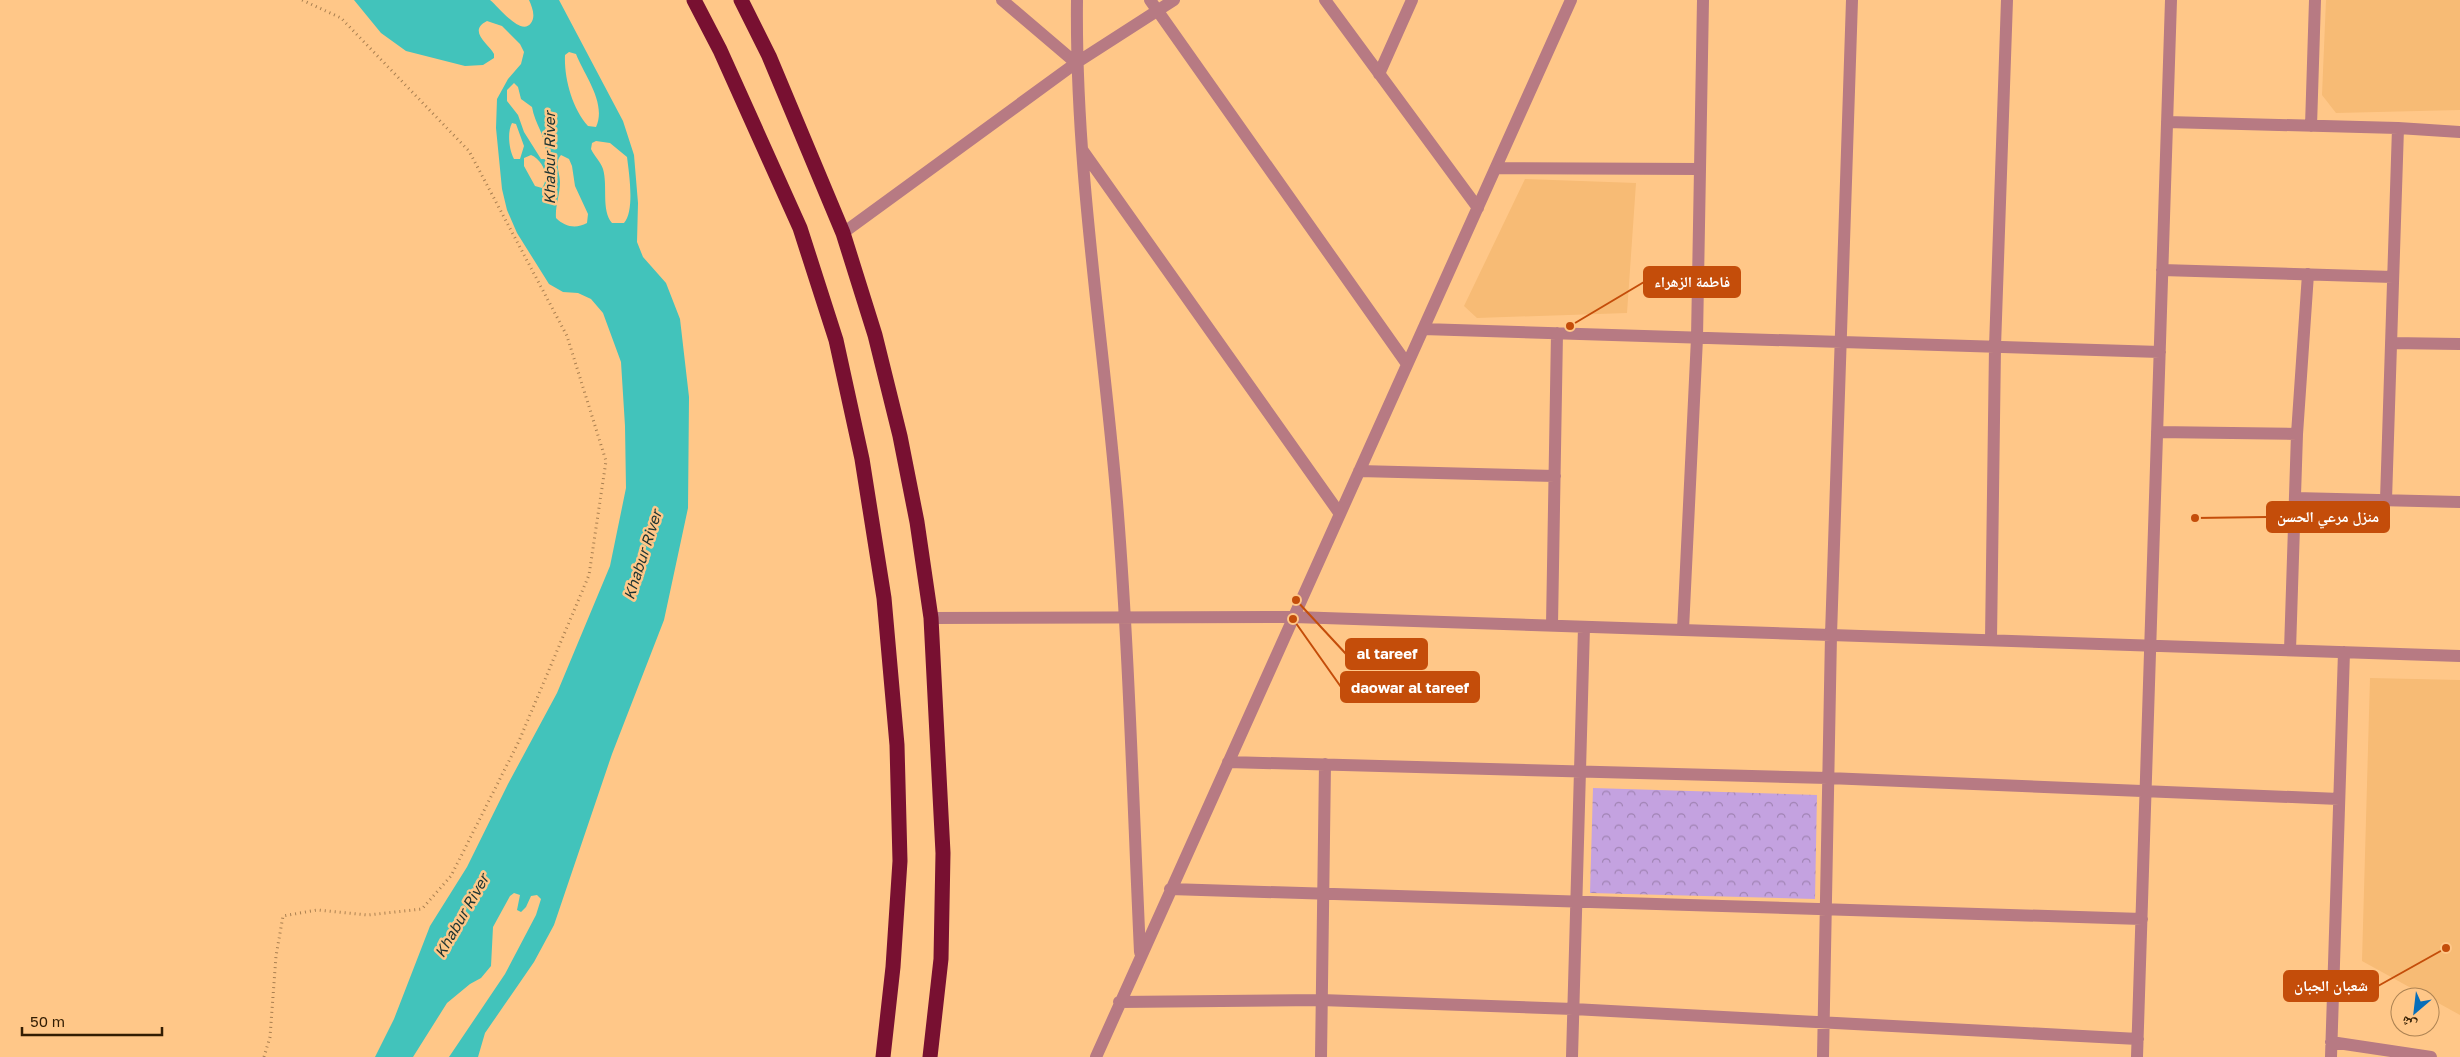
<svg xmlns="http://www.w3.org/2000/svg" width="2460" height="1057" font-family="'Golos Text','Noto Naskh Arabic',sans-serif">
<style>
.built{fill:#f7bb75}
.park{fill:url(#park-crowns)}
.water{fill:#42c3bb;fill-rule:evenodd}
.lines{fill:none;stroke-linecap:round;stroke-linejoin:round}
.path{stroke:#a97f50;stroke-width:3;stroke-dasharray:1 4;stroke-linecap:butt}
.minor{stroke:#b77a83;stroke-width:12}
.highway{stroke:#781031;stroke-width:15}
.labels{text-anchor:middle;stroke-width:5;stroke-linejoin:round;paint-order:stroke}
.water-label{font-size:15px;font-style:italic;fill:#1e3432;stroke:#ffc788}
.leader{fill:none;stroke:#c44d0a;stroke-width:2}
.callout-dot{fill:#c44d0a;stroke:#ffc788;stroke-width:2}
.callout{fill:#c44d0a;stroke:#c44d0a;stroke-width:2}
.callout-label{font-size:15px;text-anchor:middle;font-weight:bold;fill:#fff}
</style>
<defs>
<pattern id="park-crowns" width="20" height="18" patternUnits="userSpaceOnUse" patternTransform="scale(1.25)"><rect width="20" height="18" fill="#c4a2e0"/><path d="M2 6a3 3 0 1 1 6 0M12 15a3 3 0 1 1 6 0" fill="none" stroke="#a083b3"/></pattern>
</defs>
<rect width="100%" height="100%" fill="#ffc788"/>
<path class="built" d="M 2326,0 L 2460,0 L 2460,110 L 2336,113 L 2322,95 Z
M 1525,179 L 1636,183 L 1627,313 L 1477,318 L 1464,306 Z
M 2370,678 L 2460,680 L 2460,1015 L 2362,961 Z"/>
<path class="park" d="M 1593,788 L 1817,795 L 1815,899 L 1590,893 Z"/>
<path class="water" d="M 354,0 L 490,0 C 499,7 521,37 531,23 C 536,16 532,7 529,0 L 559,0 L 623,121 L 634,155 L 638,203 L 637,242 L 643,257 L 666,283 L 680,319 L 689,397 L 688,508 L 664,620 L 612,754 L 554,925 L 534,962 L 485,1033 L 478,1057 L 449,1057 L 505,974 L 536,915 L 541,899 L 537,895 L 531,896 L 526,907 L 521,912 L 517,910 L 520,895 L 514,893 L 510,896 L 493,927 L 491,966 L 481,978 L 470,984 L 447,1003 L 413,1057 L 375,1057 L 394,1019 L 430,926 L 467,867 L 508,784 L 557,693 L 610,566 L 626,488 L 625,426 L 621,362 L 603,313 L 591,299 L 578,293 L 563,292 L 549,284 L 517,233 L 507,210 L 502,189 L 496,128 L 497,99 L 508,79 L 521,64 L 524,52 L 520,44 L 502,26 L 487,21 C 467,31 489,44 494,54 L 494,58 L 483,65 L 465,66 L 406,51 L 381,33 ZM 569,52 L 576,54 C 584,75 607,103 596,127 L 588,126 C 572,108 564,78 565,55 ZM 514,83 L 518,87 L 521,99 L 532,107 C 535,126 549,139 545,159 L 541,159 L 524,132 L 518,115 L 507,101 L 507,90 ZM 512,123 L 516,124 L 524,146 L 520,159 L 514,159 C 509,150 507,132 512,123 ZM 596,141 L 610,143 L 627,157 C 629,173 635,211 624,223 L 612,223 C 601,210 608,186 603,169 C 601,162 594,156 591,149 L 592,143 ZM 531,155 C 543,160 550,177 542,188 L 535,186 L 524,166 L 524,158 ZM 561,155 L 569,159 L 572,166 L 575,186 L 588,214 L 587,223 C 576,229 565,227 556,218 C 555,206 560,195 560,182 C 560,173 554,163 561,155 Z"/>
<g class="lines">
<path class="path" d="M 264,1057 L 270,1037 L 276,956 L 283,916 L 317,910 L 368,915 L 422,909 L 451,876 L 519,741 L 589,575 L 606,461 L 567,336 L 469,151 L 341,18 L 302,0"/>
<path class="minor" d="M 1002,0 L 1076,63
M 1077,0 C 1075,168 1103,335 1117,502 C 1129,652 1133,802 1140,952
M 1150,0 L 1407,364
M 1325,0 L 1478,208
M 1379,74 L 1412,0
M 2167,122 L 2398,128 L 2460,132
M 2311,126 L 2315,0
M 1083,151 L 1340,514
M 1496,168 L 1700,169
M 843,233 L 1076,63 L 1174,0
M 2162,270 L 2393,277
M 1423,329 L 2160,352
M 2391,343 L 2460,344
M 2157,432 L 2297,434
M 1359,471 L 1555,476
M 2295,498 L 2460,502
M 2386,500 L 2398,128
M 931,618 L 1294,617 L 2460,656
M 1552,625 L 1557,333
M 1683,630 L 1697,338 L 1703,0
M 1991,640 L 1995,347 L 2007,0
M 2290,650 L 2297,434 L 2308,274
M 1228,762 L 1828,778 L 2339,799
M 1170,889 L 2142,919
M 1119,1002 L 1321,1000 L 1573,1009 L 2138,1039
M 2331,1042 L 2431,1057
M 1096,1057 L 1571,0
M 1321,1057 L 1325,764
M 1572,1057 L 1584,627
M 1823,1057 L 1831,635 L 1852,0
M 2137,1057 L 2171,0
M 2331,1057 L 2344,652"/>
<path class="highway" d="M 694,0 L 720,50 L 800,228 L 836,340 L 862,459 L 884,598 L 897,745 L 900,861 L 893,967 L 883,1057
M 741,0 L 769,56 L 843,233 L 875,335 L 900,436 L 917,522 L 931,618 L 943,853 L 941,959 L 930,1057"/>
</g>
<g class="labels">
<g class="water-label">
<text transform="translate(550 158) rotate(-90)" y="5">Khabur River</text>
<text transform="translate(643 555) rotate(-72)" y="5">Khabur River</text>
<text transform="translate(462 916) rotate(-60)" y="5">Khabur River</text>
</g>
</g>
<path class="leader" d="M1570 326L1644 282M2195 518L2267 517M1296 600L1346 654M1293 619L1341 687M2446 948L2378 986"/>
<g class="callout-dot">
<circle cx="1570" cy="326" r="5"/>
<circle cx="2195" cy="518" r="5"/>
<circle cx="1296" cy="600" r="5"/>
<circle cx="1293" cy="619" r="5"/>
<circle cx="2446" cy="948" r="5"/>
</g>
<g class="callout">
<rect x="1644" y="267" width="96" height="30" rx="5"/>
<rect x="2267" y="502" width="122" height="30" rx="5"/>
<rect x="1346" y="639" width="81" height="30" rx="5"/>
<rect x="1341" y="672" width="138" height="30" rx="5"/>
<rect x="2284" y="971" width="94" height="30" rx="5"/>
</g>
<g class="callout-label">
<text x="1692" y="287">فاطمة الزهراء</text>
<text x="2328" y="522">منزل مرعي الحسن</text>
<text x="1387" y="659">al tareef</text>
<text x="1410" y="693">daowar al tareef</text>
<text x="2331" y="991">شعبان الجبان</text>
</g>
<g transform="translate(2415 1012) rotate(208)"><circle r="24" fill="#ffc788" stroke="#ad8353"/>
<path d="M0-4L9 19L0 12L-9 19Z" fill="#066eba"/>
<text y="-8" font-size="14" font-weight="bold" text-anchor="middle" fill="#321d03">ش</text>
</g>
<path d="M22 1027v8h140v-8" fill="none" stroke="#321d03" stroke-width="2.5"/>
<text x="30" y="1027" font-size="15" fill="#321d03" stroke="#ffc788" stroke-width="4" paint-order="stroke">50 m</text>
</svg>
